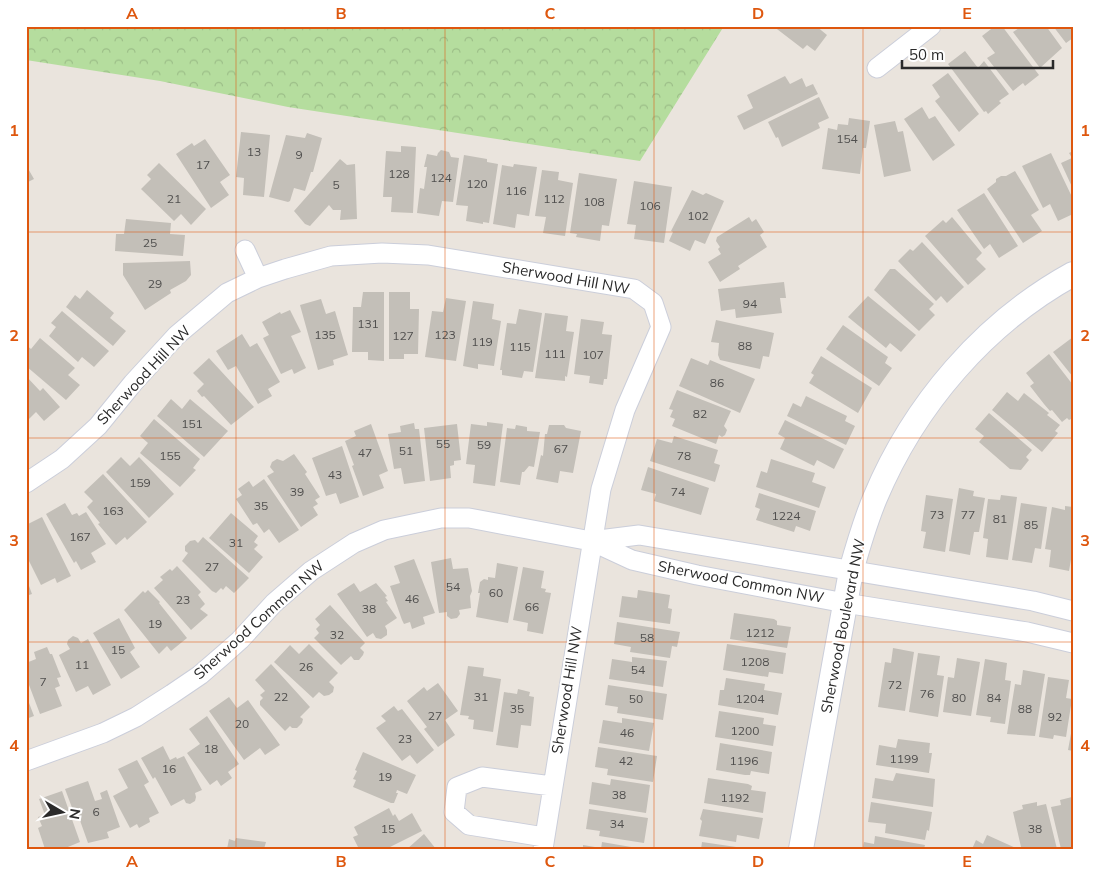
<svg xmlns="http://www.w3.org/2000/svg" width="1099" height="875" font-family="Mulish,sans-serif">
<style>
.park{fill:url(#park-crowns)}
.building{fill:#c3bfb8}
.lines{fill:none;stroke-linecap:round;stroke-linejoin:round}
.minor-casing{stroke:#cbceda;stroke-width:21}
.tertiary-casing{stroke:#cbceda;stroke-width:26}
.minor{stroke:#fff;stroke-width:19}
.tertiary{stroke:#fff;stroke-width:24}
.grid{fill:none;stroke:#de570e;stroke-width:1;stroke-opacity:0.55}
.labels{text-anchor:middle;stroke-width:4;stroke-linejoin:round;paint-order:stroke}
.number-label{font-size:12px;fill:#504f4e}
.street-label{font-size:15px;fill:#2a2a2a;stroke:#fff}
.neatline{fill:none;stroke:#de570e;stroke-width:2}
.grid-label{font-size:16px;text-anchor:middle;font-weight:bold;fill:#de570e}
</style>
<defs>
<pattern id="park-crowns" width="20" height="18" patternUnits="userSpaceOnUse" patternTransform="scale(1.25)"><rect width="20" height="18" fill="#b5dd9e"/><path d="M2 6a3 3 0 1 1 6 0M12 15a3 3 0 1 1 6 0" fill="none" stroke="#9cbe88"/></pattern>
</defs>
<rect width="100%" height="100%" fill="#eae4dd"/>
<path class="park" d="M 26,26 L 724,26 L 640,161 L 288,107 L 160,81 L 26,60 Z"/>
<path class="building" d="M 773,26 L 816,26 L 827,35 L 815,51 L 807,45 L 803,49 Z
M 995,26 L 1002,26 L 1039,75 L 1025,86 L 1023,83 L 1013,91 L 987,58 L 995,53 L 982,36 Z
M 1018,26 L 1046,26 L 1062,48 L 1040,68 L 1013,32 L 1019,28 Z
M 1053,26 L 1073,26 L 1073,38 L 1066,43 Z
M 965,51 L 978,68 L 984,61 L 1009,94 L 999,101 L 1001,103 L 988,114 L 986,111 L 984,112 L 948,64 Z
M 948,73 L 979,114 L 959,132 L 935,101 L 940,97 L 932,85 Z
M 785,76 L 790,84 L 802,78 L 806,87 L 813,84 L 818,94 L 744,130 L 737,116 L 753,108 L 747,95 Z
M 819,97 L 829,118 L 818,123 L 820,128 L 782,147 L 778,137 L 776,138 L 768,122 Z
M 922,107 L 929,119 L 935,116 L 955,145 L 933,161 L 904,119 Z
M 849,118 L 870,121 L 866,148 L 863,148 L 860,174 L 822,169 L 828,128 L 837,130 L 838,124 L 848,125 Z
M 895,121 L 898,132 L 903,131 L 911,171 L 884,177 L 874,125 Z
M 241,132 L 270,135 L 264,197 L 243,195 L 244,178 L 236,177 Z
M 307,133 L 322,138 L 313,172 L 311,172 L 305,191 L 294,188 L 290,201 L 288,202 L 269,197 L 286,135 L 305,138 Z
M 205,139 L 230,175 L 220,182 L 229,195 L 211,208 L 176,154 L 192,143 L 194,146 Z
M 401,146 L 416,147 L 413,213 L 391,212 L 392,197 L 383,197 L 386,151 L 401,152 Z
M 441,150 L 449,152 L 451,157 L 459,158 L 453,202 L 442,201 L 439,216 L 417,213 L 420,188 L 424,189 L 427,167 L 424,167 L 427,154 L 437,156 L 438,153 Z
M 1073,151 L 1073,189 L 1061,163 L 1072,158 L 1069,153 Z
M 1051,153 L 1073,199 L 1073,214 L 1058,221 L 1050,204 L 1043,208 L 1022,166 Z
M 464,155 L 487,159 L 487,162 L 498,164 L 489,223 L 483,222 L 483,224 L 466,221 L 468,206 L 456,205 Z
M 340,159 L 347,165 L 355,164 L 357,219 L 340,220 L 341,210 L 333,210 L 329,205 L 310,226 L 305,224 L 294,211 Z
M 159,163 L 206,209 L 191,225 L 181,214 L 174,221 L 141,189 L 151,179 L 147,175 Z
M 514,164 L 537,167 L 529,216 L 517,214 L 515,228 L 493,224 L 502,165 L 513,167 Z
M 26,165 L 34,179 L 26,183 Z
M 542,170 L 559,172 L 558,180 L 573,183 L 565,236 L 543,233 L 546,217 L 535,216 Z
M 1015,171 L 1039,210 L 1031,215 L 1042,231 L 1023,243 L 987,189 L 996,182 L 996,179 L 1001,176 L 1006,176 Z
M 579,173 L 617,179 L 609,226 L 602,225 L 600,241 L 576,237 L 577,234 L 570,233 Z
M 634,181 L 672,187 L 664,243 L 634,239 L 636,225 L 627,224 Z
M 692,190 L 703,195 L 706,193 L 724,201 L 705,244 L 695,240 L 690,251 L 669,241 L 673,232 L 671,231 Z
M 984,193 L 1018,246 L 999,258 L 990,244 L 984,249 L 957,210 Z
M 749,217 L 752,222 L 756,219 L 764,232 L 760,235 L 767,247 L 738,266 L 740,269 L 720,282 L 708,262 L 721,254 L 718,249 L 720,247 L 716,241 L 717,237 Z
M 952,217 L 982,253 L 976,259 L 986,269 L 968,285 L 925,236 L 943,220 L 946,223 Z
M 126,219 L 171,223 L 170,234 L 185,235 L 183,256 L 115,251 L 116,234 L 124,234 Z
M 922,242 L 964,287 L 947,303 L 941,296 L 936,301 L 898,261 L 910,249 L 913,251 Z
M 190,261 L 191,275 L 186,281 L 170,290 L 171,293 L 145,310 L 123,275 L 123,263 Z
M 890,269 L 895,269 L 934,304 L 929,309 L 935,315 L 919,331 L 874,290 Z
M 784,282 L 786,298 L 780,298 L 782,313 L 736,318 L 735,309 L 721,311 L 718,289 Z
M 87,290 L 114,313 L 110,318 L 126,331 L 113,346 L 66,307 L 75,295 L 80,299 Z
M 363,292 L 384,292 L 384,361 L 368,360 L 368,352 L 352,352 L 353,307 L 361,307 Z
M 389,292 L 410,292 L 410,309 L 419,309 L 418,354 L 404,354 L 404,359 L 389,359 Z
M 868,296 L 916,335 L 901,352 L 890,343 L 886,348 L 848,317 Z
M 446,298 L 466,301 L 456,361 L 425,357 L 432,311 L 443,312 Z
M 321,299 L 326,314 L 335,311 L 348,355 L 333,360 L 334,365 L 318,370 L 300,305 Z
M 473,301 L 494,304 L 492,319 L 501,321 L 494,366 L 478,364 L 478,369 L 463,366 Z
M 519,309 L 542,313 L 533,372 L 524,371 L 522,378 L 502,375 L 502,370 L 500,370 L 507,323 L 516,324 Z
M 290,310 L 301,332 L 291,336 L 306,368 L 294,374 L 292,369 L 281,374 L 263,338 L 269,335 L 262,322 L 280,312 L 281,314 Z
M 62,311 L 109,351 L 94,367 L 82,357 L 78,362 L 49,336 L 56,327 L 51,323 Z
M 545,313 L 568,316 L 566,331 L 574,332 L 567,377 L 565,376 L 565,381 L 535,378 Z
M 581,319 L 604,322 L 602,334 L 612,335 L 607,379 L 604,379 L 603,385 L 589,383 L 590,376 L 574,374 Z
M 716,320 L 774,333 L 769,357 L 763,356 L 760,369 L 720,360 L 718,355 L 719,343 L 711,342 Z
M 843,325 L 888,357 L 885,363 L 892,368 L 879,386 L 826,349 Z
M 242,334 L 250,347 L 257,343 L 280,382 L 268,389 L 272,396 L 258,404 L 236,366 L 228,370 L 216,351 Z
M 1073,337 L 1073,377 L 1053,352 Z
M 40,338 L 75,368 L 68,375 L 80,385 L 66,400 L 26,366 L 26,345 L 31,349 Z
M 1049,354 L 1073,385 L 1073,418 L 1069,420 L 1067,418 L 1062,422 L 1052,410 L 1050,411 L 1044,404 L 1030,386 L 1034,383 L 1026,373 Z
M 821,356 L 872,388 L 858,413 L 809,383 L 814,375 L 811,373 Z
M 209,358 L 254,407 L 231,425 L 204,396 L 202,397 L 197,391 L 204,384 L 193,373 Z
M 691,358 L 708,365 L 710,360 L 755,379 L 740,413 L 679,386 Z
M 26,376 L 40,391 L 43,388 L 60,407 L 44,421 L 36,412 L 28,420 L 26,418 Z
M 677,390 L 731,411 L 724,426 L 727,430 L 725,435 L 722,437 L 719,435 L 716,444 L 672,426 L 675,419 L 670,417 L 673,410 L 669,409 Z
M 1007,392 L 1018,401 L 1024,393 L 1049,413 L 1047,415 L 1060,425 L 1055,431 L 1058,433 L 1042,452 L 992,410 Z
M 806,396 L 847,416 L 845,421 L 855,426 L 846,445 L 787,416 L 793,403 L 801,407 Z
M 171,399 L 182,409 L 190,399 L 228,431 L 204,457 L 157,416 Z
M 989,413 L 1032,450 L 1026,457 L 1029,460 L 1021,470 L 1010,469 L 979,442 L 984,436 L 975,429 Z
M 154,419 L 200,459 L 193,468 L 196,470 L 180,487 L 140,453 L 148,443 L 140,436 Z
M 785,420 L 844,449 L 834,469 L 817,460 L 814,466 L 780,449 L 785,438 L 778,434 Z
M 487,422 L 503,424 L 495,486 L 473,483 L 475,465 L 466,464 L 471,424 L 487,426 Z
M 414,423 L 415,429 L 419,429 L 425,481 L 404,484 L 401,468 L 394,469 L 388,434 L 401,432 L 400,426 Z
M 371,424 L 388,471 L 379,475 L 384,488 L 363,496 L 352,466 L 354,465 L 345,441 L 356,436 L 354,431 Z
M 457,424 L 461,460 L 454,461 L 454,465 L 450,466 L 451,478 L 430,481 L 424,428 Z
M 516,425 L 527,427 L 527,431 L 540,432 L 534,467 L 529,466 L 524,472 L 522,472 L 520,485 L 500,482 L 507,428 L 515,429 Z
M 549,425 L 564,425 L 566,428 L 581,431 L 573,473 L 560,471 L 558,483 L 536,479 L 541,455 L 543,456 L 545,434 L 547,434 Z
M 674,436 L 718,450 L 714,463 L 720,465 L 715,482 L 650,461 L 657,439 L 672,443 Z
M 342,446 L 359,497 L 340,504 L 336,493 L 326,496 L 312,458 Z
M 294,454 L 307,472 L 305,474 L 320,497 L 315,500 L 318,504 L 313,507 L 318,515 L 301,527 L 267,476 L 274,472 L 270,467 L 272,462 L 277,459 L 283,461 Z
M 121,457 L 130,466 L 139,457 L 174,494 L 149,518 L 106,472 Z
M 771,459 L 815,473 L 812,482 L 826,487 L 819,508 L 756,487 L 761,471 L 767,473 Z
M 648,467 L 709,488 L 701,515 L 654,501 L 656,494 L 641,490 Z
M 103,474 L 147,522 L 127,540 L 125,537 L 116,545 L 98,524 L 100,523 L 87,507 L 93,501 L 84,492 Z
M 264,479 L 299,530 L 279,543 L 269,529 L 264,533 L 257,523 L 253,525 L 236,499 L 242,495 L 238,489 L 249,481 L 253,487 Z
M 959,488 L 974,491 L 973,496 L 985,498 L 979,532 L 974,532 L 970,555 L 949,551 Z
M 759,493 L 816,511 L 810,531 L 796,526 L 794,532 L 756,520 L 760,509 L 755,507 Z
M 926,495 L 953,499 L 945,552 L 923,548 L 926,532 L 921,531 Z
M 1001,495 L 1017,497 L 1008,560 L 986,557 L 988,539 L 983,538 L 988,499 L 1000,500 Z
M 65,503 L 72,515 L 77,513 L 79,516 L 86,512 L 106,544 L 91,553 L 96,562 L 81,570 L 76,561 L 74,563 L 46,514 Z
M 1021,503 L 1047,507 L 1041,549 L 1035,548 L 1032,563 L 1012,560 Z
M 1065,506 L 1073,507 L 1073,548 L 1069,571 L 1049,567 L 1051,550 L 1045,549 L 1052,507 L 1065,510 Z
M 231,513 L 258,536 L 254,542 L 258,545 L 254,549 L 263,557 L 249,573 L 209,538 Z
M 42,517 L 71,576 L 57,583 L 55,578 L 41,585 L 26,555 L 26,541 L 28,540 L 26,535 L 26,525 Z
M 203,537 L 249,578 L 234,593 L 226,586 L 223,590 L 221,588 L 216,593 L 212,591 L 182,561 L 188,553 L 185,551 L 185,546 L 190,541 L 195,540 L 198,543 Z
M 451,558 L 453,569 L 468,568 L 472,591 L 470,596 L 471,608 L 459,610 L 460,614 L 457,618 L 451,619 L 447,616 L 447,612 L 439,613 L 431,562 Z
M 414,559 L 435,613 L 423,617 L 425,624 L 412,629 L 410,622 L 404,624 L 402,620 L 390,586 L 400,583 L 394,566 Z
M 497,563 L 518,567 L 508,623 L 476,617 L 480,593 L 478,593 L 480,582 L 484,579 L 488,580 L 488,577 L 495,578 Z
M 177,566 L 201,592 L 198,595 L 205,604 L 200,609 L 208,615 L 191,630 L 154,588 L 163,580 L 160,577 L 170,569 L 172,571 Z
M 523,567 L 544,571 L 541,588 L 546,589 L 545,592 L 551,593 L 543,634 L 527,631 L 528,623 L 513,620 Z
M 26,578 L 32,594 L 26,596 Z
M 354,583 L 360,592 L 376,583 L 387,596 L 385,597 L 388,601 L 386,602 L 397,618 L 385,626 L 387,630 L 387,635 L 381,639 L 376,638 L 373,633 L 367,637 L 337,594 Z
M 148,590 L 160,602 L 159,603 L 187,638 L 171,651 L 167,646 L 159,654 L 124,610 L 143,591 L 145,593 Z
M 638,590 L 670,595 L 668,608 L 672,609 L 670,624 L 619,617 L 622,596 L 637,598 Z
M 330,605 L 365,643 L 360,648 L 364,652 L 363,655 L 359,660 L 354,660 L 351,656 L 341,665 L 314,638 L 319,633 L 316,629 L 320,625 L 315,619 Z
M 734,613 L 774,619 L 777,621 L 777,625 L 791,627 L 787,648 L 730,639 Z
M 119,618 L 135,648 L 130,652 L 140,667 L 121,679 L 93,633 Z
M 617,622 L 680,632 L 677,647 L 672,646 L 670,658 L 630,652 L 631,647 L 614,644 Z
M 73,636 L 78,638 L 81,643 L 88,639 L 111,685 L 93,695 L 88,686 L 76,692 L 59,655 L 70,649 L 67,644 L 68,640 Z
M 309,644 L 338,673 L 329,682 L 334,687 L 333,692 L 329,695 L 324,696 L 319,692 L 313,698 L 274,662 L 290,645 L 299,654 Z
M 727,644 L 786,653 L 783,674 L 769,672 L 768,677 L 723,670 Z
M 47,647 L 50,654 L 52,654 L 61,677 L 57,678 L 60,686 L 55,688 L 62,706 L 40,714 L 26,677 L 26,663 L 36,659 L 34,652 Z
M 893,648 L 914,652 L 905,711 L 878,707 L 885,662 L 891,663 Z
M 918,653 L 940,656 L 937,675 L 944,676 L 938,717 L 909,712 Z
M 632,657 L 667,661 L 663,687 L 609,679 L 612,659 L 632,662 Z
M 957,658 L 980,662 L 971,716 L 943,712 L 948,677 L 954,678 Z
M 985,659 L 1007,663 L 1005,680 L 1011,681 L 1005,724 L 990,722 L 991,717 L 976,715 Z
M 271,664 L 310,707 L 300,717 L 303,719 L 302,723 L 297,728 L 292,728 L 290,726 L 285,731 L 260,705 L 260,701 L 263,698 L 260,695 L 265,691 L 255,680 Z
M 468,666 L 484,668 L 483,676 L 501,679 L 493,732 L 473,729 L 474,720 L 468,719 L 469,716 L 460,715 Z
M 1023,670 L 1045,674 L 1035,736 L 1007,734 L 1015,684 L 1021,685 Z
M 1048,677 L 1069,680 L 1066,698 L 1072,699 L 1066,737 L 1054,735 L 1053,739 L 1039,737 Z
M 726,678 L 765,684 L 764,690 L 782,693 L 778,715 L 718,705 L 720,690 L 724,690 Z
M 438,683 L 458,711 L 445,720 L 455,735 L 438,747 L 424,729 L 427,727 L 407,701 L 424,687 L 427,691 Z
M 608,685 L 667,694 L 663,720 L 617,713 L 618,707 L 605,705 Z
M 518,689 L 530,692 L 529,696 L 534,697 L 531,726 L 521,725 L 518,748 L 496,745 L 504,692 L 517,694 Z
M 26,695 L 34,716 L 26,719 Z
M 229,697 L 237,708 L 248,700 L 280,745 L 265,755 L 260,748 L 244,760 L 209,711 Z
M 394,706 L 398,711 L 402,709 L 434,750 L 417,764 L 410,755 L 402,761 L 376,728 L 386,721 L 381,716 Z
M 719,711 L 764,718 L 763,724 L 776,726 L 773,746 L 715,737 Z
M 207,716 L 239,764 L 228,772 L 232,778 L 221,786 L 217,780 L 210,785 L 187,753 L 200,744 L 189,729 Z
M 622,718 L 654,723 L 649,751 L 599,743 L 603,720 L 622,723 Z
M 1072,728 L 1073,728 L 1073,751 L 1068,750 Z
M 898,739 L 930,743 L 929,753 L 932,753 L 929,773 L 876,765 L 879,745 L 896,748 Z
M 720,743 L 772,752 L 769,774 L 751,771 L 750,775 L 745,775 L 716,770 Z
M 163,746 L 170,760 L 176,757 L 177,759 L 184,756 L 202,790 L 195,793 L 196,797 L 195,801 L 190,804 L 186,803 L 184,799 L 171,806 L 155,777 L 153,779 L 141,758 Z
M 598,747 L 657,756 L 653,782 L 607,775 L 608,769 L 595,767 Z
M 363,752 L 416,775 L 407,794 L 397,790 L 396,793 L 398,793 L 394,803 L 391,803 L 353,787 L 356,780 L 353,779 L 357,771 L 355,770 Z
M 137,760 L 149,782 L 144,785 L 159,813 L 149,818 L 150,822 L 139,828 L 137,824 L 130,828 L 113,796 L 128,788 L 118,769 Z
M 896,773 L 935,779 L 933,807 L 872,798 L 875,778 L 893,781 Z
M 708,778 L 748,784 L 752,786 L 751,790 L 766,792 L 763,813 L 704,803 Z
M 611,779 L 650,785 L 646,813 L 589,804 L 592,782 L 610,785 Z
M 88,781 L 95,801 L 102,799 L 100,793 L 107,790 L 120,827 L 107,832 L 109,838 L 88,843 L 77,812 L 74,813 L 65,789 Z
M 62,791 L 80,842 L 63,849 L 45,849 L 38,828 L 42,826 L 38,817 L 45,815 L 39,799 Z
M 1072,797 L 1073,849 L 1061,849 L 1051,807 L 1061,805 L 1060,800 Z
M 871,802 L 932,812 L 929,831 L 927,830 L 925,840 L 885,833 L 886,824 L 868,822 Z
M 1037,802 L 1037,806 L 1046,804 L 1057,849 L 1024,849 L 1021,847 L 1013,812 L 1023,809 L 1022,805 Z
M 389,808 L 393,816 L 395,814 L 399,821 L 412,813 L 422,831 L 386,849 L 359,849 L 353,837 L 358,835 L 354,827 Z
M 589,809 L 648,818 L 644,843 L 599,836 L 600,831 L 586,829 Z
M 703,809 L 763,818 L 759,839 L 737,835 L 736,842 L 699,836 L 702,821 L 700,819 Z
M 424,834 L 436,849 L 407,849 Z
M 987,835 L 1018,849 L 972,849 L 976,840 L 983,844 Z
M 875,836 L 925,845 L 924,849 L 863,849 L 864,842 L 874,844 Z
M 236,838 L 266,842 L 264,849 L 227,849 L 229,839 L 235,841 Z
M 602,842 L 637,848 L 637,849 L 601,849 Z
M 702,842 L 743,848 L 742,849 L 701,849 Z
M 583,845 L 601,848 L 601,849 L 583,849 Z"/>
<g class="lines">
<g class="minor-casing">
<path id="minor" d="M 877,68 L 931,26
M 245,250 L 258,278
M 26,483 L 62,459 L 98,426 L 133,383 L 177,335 L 227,293 L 258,278 L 285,269 L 331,256 L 382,253 L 428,255 L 634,289 L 653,303 L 661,327 L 625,410 L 601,489 L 543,849
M 591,541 L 639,535 L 1033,601 L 1073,611
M 26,761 L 103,733 L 136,717 L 172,694 L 200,675 L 222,656 L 240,640 L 274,603 L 311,571 L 354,543 L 384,530 L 441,518 L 469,518 L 591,541 L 632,560 L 697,575 L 845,603 L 1027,632 L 1073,643
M 544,837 L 469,825 L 454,812 L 457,787 L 482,777 L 552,786"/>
</g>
<g class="tertiary-casing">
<path id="tertiary" d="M 801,849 L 851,571 C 858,546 865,522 875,498 C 914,405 984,323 1073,274"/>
</g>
<use href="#minor" class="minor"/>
<use href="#tertiary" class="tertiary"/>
</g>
<path class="grid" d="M 236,26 L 236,849M 445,26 L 445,849M 654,26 L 654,849M 863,26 L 863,849M 26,232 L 1073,232M 26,438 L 1073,438M 26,642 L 1073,642"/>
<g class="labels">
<g class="number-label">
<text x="847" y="143">154</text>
<text x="254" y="156">13</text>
<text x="299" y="159">9</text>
<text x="203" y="169">17</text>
<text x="399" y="178">128</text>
<text x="441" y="182">124</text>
<text x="477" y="188">120</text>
<text x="336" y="189">5</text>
<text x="516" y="195">116</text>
<text x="174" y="203">21</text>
<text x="554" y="203">112</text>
<text x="594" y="206">108</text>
<text x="650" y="210">106</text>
<text x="698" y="220">102</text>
<text x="150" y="247">25</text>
<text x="155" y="288">29</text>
<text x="750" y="308">94</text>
<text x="368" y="328">131</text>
<text x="325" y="339">135</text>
<text x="445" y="339">123</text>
<text x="403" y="340">127</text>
<text x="482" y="346">119</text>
<text x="745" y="350">88</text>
<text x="520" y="351">115</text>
<text x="555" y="358">111</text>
<text x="593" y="359">107</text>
<text x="717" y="387">86</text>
<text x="700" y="418">82</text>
<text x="192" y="428">151</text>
<text x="443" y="448">55</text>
<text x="484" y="449">59</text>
<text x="561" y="453">67</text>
<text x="406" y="455">51</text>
<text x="365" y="457">47</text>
<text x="170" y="460">155</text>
<text x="684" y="460">78</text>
<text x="335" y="479">43</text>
<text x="140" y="487">159</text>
<text x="297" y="496">39</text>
<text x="678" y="496">74</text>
<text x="261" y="510">35</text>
<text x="113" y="515">163</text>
<text x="937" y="519">73</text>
<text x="968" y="519">77</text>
<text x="786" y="520">1224</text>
<text x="1000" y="523">81</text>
<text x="1031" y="529">85</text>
<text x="80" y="541">167</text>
<text x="236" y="547">31</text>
<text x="212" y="571">27</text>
<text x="453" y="591">54</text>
<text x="496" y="597">60</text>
<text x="412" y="603">46</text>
<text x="183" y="604">23</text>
<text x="532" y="611">66</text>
<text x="369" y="613">38</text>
<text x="155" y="628">19</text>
<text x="760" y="637">1212</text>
<text x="337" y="639">32</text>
<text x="647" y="642">58</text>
<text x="118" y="654">15</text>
<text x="755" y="666">1208</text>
<text x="82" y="669">11</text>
<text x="306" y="671">26</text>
<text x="638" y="674">54</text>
<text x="43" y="686">7</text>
<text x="895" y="689">72</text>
<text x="927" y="698">76</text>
<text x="281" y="701">22</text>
<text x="481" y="701">31</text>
<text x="959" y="702">80</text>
<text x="994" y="702">84</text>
<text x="636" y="703">50</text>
<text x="750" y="703">1204</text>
<text x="517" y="713">35</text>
<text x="1025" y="713">88</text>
<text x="435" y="720">27</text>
<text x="1055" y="721">92</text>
<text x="242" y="728">20</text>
<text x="745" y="735">1200</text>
<text x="627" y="737">46</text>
<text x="405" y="743">23</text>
<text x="211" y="753">18</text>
<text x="904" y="763">1199</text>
<text x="626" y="765">42</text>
<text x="744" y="765">1196</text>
<text x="169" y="773">16</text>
<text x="385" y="781">19</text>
<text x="619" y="799">38</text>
<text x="735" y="802">1192</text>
<text x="96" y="816">6</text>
<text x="617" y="828">34</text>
<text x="388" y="833">15</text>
<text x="1035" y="833">38</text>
</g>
<g class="street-label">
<text transform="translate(566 278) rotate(10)" y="5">Sherwood Hill NW</text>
<text transform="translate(144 375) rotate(-47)" y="5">Sherwood Hill NW</text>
<text transform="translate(741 582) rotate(11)" y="5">Sherwood Common NW</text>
<text transform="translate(259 620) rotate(-42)" y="5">Sherwood Common NW</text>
<text transform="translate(843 626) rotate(-79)" y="5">Sherwood Boulevard NW</text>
<text transform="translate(567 690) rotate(-81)" y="5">Sherwood Hill NW</text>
</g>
</g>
<rect width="1099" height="875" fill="none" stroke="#ffffff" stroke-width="55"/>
<g transform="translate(62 812) rotate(99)" stroke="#ffffff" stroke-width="4" paint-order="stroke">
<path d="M0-4L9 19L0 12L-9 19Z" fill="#2a2a2a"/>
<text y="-8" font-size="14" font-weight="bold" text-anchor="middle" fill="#2a2a2a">N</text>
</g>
<path d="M902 60v8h151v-8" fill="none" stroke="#2a2a2a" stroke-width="2.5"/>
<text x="909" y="60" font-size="15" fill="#2a2a2a" stroke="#ffffff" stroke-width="4" paint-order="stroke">50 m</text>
<rect x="28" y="28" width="1044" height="820" class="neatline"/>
<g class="grid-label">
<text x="132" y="19">A</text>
<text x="341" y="19">B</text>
<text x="550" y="19">C</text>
<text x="758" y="19">D</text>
<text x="967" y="19">E</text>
<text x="14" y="136">1</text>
<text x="1085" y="136">1</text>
<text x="14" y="341">2</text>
<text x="1085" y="341">2</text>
<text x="14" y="546">3</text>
<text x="1085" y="546">3</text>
<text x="14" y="751">4</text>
<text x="1085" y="751">4</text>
<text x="132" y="867">A</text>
<text x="341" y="867">B</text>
<text x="550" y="867">C</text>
<text x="758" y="867">D</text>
<text x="967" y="867">E</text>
</g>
</svg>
